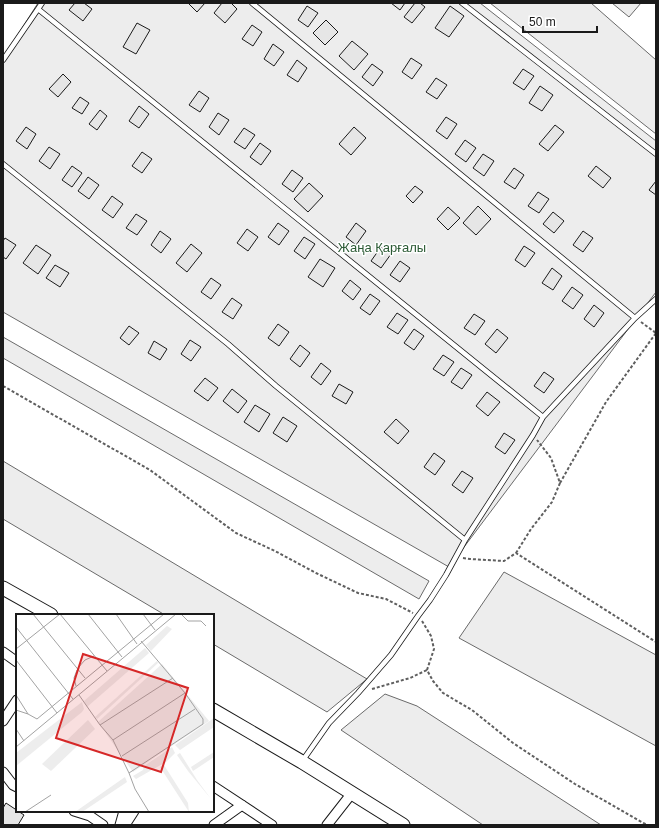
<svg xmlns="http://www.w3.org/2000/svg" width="659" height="828" font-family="Helvetica,sans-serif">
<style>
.built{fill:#ededed;stroke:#6a6a6a}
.building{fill:#e6e6e6;stroke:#1a1a1a}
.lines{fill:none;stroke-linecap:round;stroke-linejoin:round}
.lane-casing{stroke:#1a1a1a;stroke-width:6}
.street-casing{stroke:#1a1a1a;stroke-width:11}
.secondary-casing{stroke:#1a1a1a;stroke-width:15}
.path{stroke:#5f5f5f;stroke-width:2;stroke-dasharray:3 2;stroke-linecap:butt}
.lane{stroke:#fff;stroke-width:4.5}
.street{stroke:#fff;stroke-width:9}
.secondary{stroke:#fff;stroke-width:13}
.labels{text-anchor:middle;stroke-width:3;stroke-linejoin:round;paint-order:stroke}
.park-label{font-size:13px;fill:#2b5a34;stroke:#fff}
.inset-road{fill:none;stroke:#a3a3a3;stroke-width:1}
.view{fill:#d62828;fill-opacity:0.15;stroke:#d62828;stroke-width:2}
.inset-edge{fill:none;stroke:#1a1a1a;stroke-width:2}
</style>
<rect width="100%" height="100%" fill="#fff"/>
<path class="built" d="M 38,3 L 480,3 L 656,141 L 656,292 L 449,567 L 3,312 L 3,58 Z
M 490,3 L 591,3 L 656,60 L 656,134 Z
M 612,3 L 641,3 L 629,17 Z
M 3,337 L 429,581 L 419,599 L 3,358 Z
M 3,461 L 367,679 L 327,712 L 213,644 L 213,615 L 165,615 L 3,519 Z
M 504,572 L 656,655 L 656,746 L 459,638 Z
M 385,694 L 417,706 L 601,825 L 483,825 L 341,730 Z"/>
<path class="building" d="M 75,3 L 84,3 L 92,9 L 83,21 L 69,10 Z
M 188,3 L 205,3 L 197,12 Z
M 222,3 L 231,3 L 237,9 L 225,23 L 214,13 Z
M 391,3 L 405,3 L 400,10 Z
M 415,3 L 420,3 L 425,7 L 412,23 L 404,17 Z
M 307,6 L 318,13 L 308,27 L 298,20 Z
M 450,6 L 464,16 L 449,37 L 435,28 Z
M 326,20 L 338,32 L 325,45 L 313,33 Z
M 137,23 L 150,30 L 136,54 L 123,47 Z
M 252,25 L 262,32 L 253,46 L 242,39 Z
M 352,41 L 368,54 L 354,70 L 339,56 Z
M 273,44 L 284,52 L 274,66 L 264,59 Z
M 411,58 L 422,65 L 412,79 L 402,72 Z
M 297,60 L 307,68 L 298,82 L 287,75 Z
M 372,64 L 383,72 L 373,86 L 362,77 Z
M 523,69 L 534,76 L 524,90 L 513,83 Z
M 63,74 L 71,82 L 58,97 L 49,89 Z
M 436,78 L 447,85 L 437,99 L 426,92 Z
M 540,86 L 553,95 L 542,111 L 529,103 Z
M 199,91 L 209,98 L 200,112 L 189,105 Z
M 80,97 L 89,103 L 82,114 L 72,108 Z
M 139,106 L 149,114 L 139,128 L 129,121 Z
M 100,110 L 107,116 L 97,130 L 89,124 Z
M 218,113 L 229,120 L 219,135 L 209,127 Z
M 446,117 L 457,124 L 447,139 L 436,131 Z
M 555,125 L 564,132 L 548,151 L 539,144 Z
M 26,127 L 36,134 L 27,149 L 16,141 Z
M 354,127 L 366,138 L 351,155 L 339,144 Z
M 244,128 L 255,135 L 245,149 L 234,142 Z
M 465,140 L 476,148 L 466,162 L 455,154 Z
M 260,143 L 271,151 L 261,165 L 250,157 Z
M 49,147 L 60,154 L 50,169 L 39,161 Z
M 142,152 L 152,159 L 142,173 L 132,166 Z
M 483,154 L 494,161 L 484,176 L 473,168 Z
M 72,166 L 82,173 L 72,187 L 62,180 Z
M 596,166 L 611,178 L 603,188 L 588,176 Z
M 514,168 L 524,175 L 515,189 L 504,182 Z
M 292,170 L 303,178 L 293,192 L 282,184 Z
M 88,177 L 99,185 L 89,199 L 78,191 Z
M 656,181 L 656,195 L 649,190 Z
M 309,183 L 323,196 L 308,212 L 294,199 Z
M 415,186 L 423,192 L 413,203 L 406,196 Z
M 538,192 L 549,199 L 539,213 L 528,206 Z
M 112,196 L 123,204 L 113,218 L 102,210 Z
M 478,206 L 491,219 L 476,235 L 463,223 Z
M 448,207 L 460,218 L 448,230 L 437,219 Z
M 553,212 L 564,221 L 554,233 L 543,224 Z
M 136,214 L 147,221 L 137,235 L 126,228 Z
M 278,223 L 289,231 L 279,245 L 268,237 Z
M 356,223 L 366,231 L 356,245 L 346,237 Z
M 247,229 L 258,237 L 248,251 L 237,243 Z
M 160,231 L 171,239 L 161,253 L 151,245 Z
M 583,231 L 593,238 L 583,252 L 573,245 Z
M 304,237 L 315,244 L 305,259 L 294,251 Z
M 5,238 L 16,245 L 6,259 L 3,257 L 3,241 Z
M 191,244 L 202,253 L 187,272 L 176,263 Z
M 36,245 L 51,255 L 38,274 L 23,263 Z
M 524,246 L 535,253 L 525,267 L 515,260 Z
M 381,247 L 391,254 L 381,268 L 371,261 Z
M 320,259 L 335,268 L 323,287 L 308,277 Z
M 400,261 L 410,268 L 400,282 L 390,275 Z
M 55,265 L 69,273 L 60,287 L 46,278 Z
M 552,268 L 562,276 L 553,290 L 542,283 Z
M 211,278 L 221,285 L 211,299 L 201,292 Z
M 350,280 L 361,289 L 353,300 L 342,291 Z
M 572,287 L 583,295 L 573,309 L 562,301 Z
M 370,294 L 380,301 L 370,315 L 360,308 Z
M 232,298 L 242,305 L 233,319 L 222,312 Z
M 594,305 L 604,313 L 594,327 L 584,319 Z
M 397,313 L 408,320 L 398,334 L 387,327 Z
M 474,314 L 485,321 L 475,335 L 464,328 Z
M 278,324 L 289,332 L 279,346 L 268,338 Z
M 129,326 L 139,333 L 129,345 L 120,338 Z
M 414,329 L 424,336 L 414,350 L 404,343 Z
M 497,329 L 508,338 L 496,353 L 485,344 Z
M 190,340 L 201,347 L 191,361 L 181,354 Z
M 154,341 L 167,349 L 160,360 L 148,353 Z
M 300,345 L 310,353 L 300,367 L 290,359 Z
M 443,355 L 454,362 L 444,376 L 433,369 Z
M 321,363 L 331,371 L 321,385 L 311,377 Z
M 461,368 L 472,375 L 462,389 L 451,382 Z
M 544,372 L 554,379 L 544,393 L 534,386 Z
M 205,378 L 218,388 L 208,401 L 194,391 Z
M 339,384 L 353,392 L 346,404 L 332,396 Z
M 232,389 L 247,401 L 238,413 L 223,401 Z
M 487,392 L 500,402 L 488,416 L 476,406 Z
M 255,405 L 270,414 L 259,432 L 244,422 Z
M 283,417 L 297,426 L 287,442 L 273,433 Z
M 396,419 L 409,431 L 398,444 L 384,432 Z
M 504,433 L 515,440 L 505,454 L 495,447 Z
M 434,453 L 445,461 L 435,475 L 424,467 Z
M 462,471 L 473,478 L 463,493 L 452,485 Z
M 6,803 L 24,815 L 18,825 L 3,825 L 3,808 Z"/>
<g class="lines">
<g class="lane-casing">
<path id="lane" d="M 252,3 L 635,318
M 462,3 L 656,154
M 38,9 L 42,3
M 3,60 L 38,9 L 543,417
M 3,164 L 228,344 L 276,386 L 465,540 L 533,435 L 543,417 L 635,318 L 656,299
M 303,760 L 329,723 L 358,693 L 391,655 L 418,616 L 430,600 L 446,575 L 465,540"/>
</g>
<g class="street-casing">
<path id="street" d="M 3,652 L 17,662
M 3,721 L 17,700
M 3,772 L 13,785 L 17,787
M 213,786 L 272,825
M 74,811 L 90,816 L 103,825
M 120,825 L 124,811
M 125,825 L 134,811
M 214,825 L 242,805
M 327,825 L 352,793"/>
</g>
<g class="secondary-casing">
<path id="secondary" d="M 3,588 L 51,615
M 213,710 L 302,762 L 403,825"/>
</g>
<path class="path" d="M 641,322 L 656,333
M 3,386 L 150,470 L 236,533 L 275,551 L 316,573 L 358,593 L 386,599 L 413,613
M 560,483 L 606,402 L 656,333
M 516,553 L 531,529 L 552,502 L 560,483 L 551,458 L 537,440
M 463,558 L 470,559 L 504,561 L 516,553 L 656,642
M 422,621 L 431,636 L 434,649 L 427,670 L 433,681 L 443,693 L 472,710 L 513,743 L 575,784 L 647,825
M 372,689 L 410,678 L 427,670"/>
<use href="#lane" class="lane"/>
<use href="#street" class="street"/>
<use href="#secondary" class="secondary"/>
</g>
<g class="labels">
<g class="park-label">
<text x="382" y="252">Жаңа Қарғалы</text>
</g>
</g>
<g transform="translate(16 614)">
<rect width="198" height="198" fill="#fff"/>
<path d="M 151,12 L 156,15 L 135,37 L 130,31 ZM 129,34 L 133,39 L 71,93 L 68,87 ZM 141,47 L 142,49 L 81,105 L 79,103 ZM 146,50 L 193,107 L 117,158 L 82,108 ZM 66,88 L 68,95 L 66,98 L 0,152 L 0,139 ZM 198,104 L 198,113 L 164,136 L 159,131 ZM 72,106 L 79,115 L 35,157 L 26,150 ZM 156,133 L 159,139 L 150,148 L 120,165 L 117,162 L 127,156 L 128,152 ZM 198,138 L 198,143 L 177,157 L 175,153 ZM 164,139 L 181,166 L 195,185 L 172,157 L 161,141 ZM 148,151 L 172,189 L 173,198 L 144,153 ZM 109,163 L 111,168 L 66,198 L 59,198 Z" fill="#ededed"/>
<path class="inset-road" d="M 17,0 L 69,64M 44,0 L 91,57M 72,0 L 106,43M 100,0 L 121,30M 127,0 L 139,16M 165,0 L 172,7 L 185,7 L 190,12M 0,13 L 57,85M 0,35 L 44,0M 0,46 L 41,99M 61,55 L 69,46 L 78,42M 157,64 L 84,111 L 97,126 L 113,159 L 187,110 L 187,105 L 169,79M 60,72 L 58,64 L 61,56M 0,81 L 12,100 L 21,105 L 148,0M 63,81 L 84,111M 0,96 L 12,100M 0,115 L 8,127M 97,126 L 169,79 L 125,27M 0,133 L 160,0M 106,142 L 179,95M 113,159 L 119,175 L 133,198M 9,198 L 35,181"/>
<path class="view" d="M 67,40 L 172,74 L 145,158 L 40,124 Z"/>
<rect width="198" height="198" class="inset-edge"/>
</g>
<rect width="659" height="828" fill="none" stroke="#1a1a1a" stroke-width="8"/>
<path d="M523 26v6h74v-6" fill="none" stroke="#1a1a1a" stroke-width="2"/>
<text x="529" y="26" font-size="12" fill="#1a1a1a" stroke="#ffffff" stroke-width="3" paint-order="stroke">50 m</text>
</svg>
